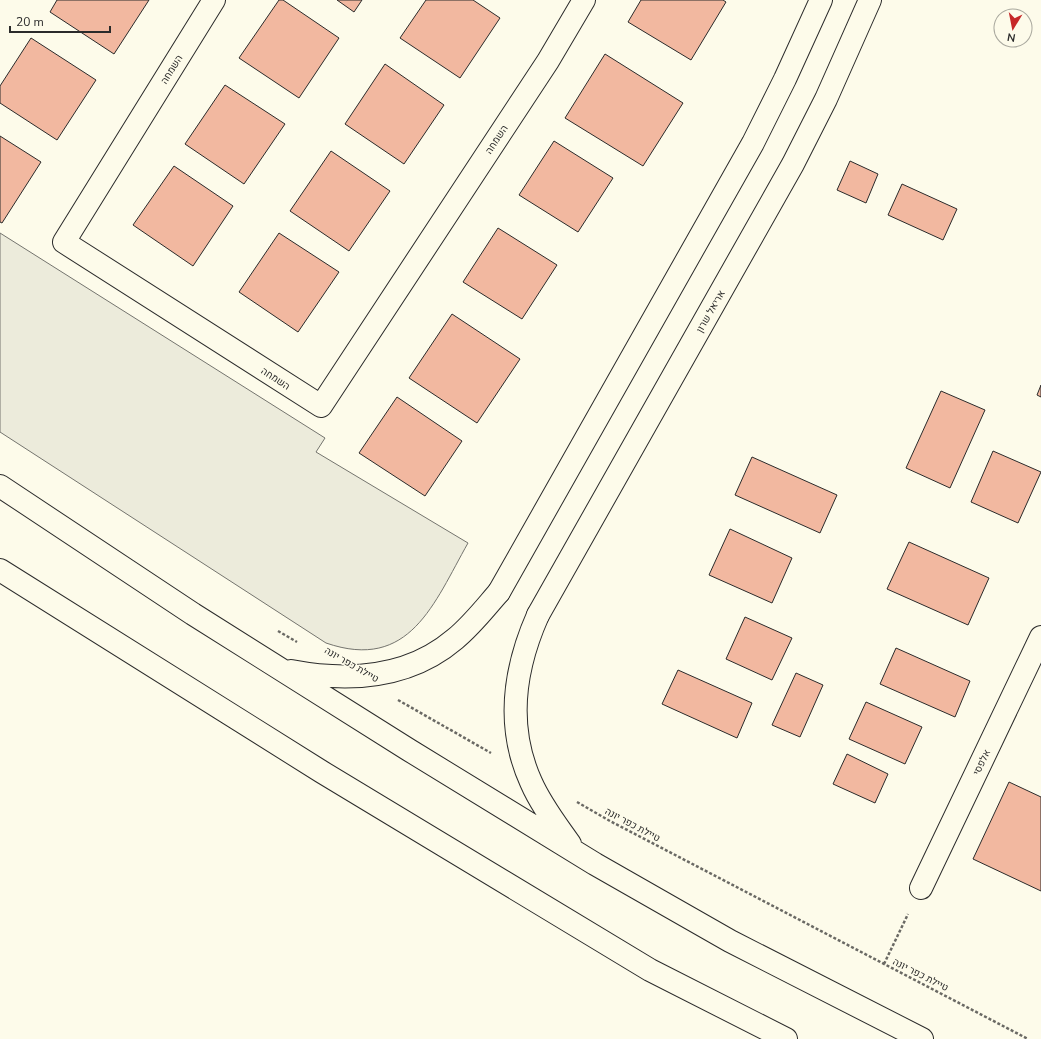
<svg xmlns="http://www.w3.org/2000/svg" width="1041" height="1039" font-family="'Nunito Sans',Heebo,sans-serif">
<style>
.grass{fill:#ecebdb;stroke:#74746e}
.building{fill:#f2b8a0;stroke:#2b2b2b}
.lines{fill:none;stroke-linecap:round;stroke-linejoin:round}
.minor-casing{stroke:#2b2b2b;stroke-width:24}
.highway-casing{stroke:#2b2b2b;stroke-width:24}
.path{stroke:#6a6964;stroke-width:2.5;stroke-dasharray:3 2;stroke-linecap:butt}
.minor{stroke:#fdfbea;stroke-width:22}
.highway{stroke:#fdfbea;stroke-width:22}
.labels{text-anchor:middle;stroke-width:3;stroke-linejoin:round;paint-order:stroke}
.street-label{font-size:10px;fill:#2b2b2b;stroke:#fdfbea}
</style>
<rect width="100%" height="100%" fill="#fdfbea"/>
<path class="grass" d="M 0,233 L 325,438 L 316,452 L 468,543 C 434,603 410,672 326,643 L 0,432 Z"/>
<path class="building" d="M 57,0 L 149,0 L 114,54 L 50,12 Z
M 279,0 L 283,0 L 339,38 L 299,98 L 239,58 Z
M 337,0 L 362,0 L 354,12 Z
M 426,0 L 473,0 L 500,18 L 460,78 L 400,38 Z
M 641,0 L 723,0 L 726,2 L 691,60 L 628,22 Z
M 31,38 L 96,80 L 57,140 L 0,103 L 0,86 Z
M 605,54 L 683,103 L 643,166 L 565,118 Z
M 385,64 L 444,105 L 404,164 L 345,124 Z
M 225,85 L 285,124 L 244,184 L 185,144 Z
M 0,136 L 41,162 L 2,223 L 0,222 Z
M 554,141 L 613,178 L 578,232 L 519,195 Z
M 331,151 L 390,191 L 349,251 L 290,211 Z
M 850,161 L 878,174 L 866,203 L 837,190 Z
M 174,166 L 233,206 L 193,266 L 133,225 Z
M 902,184 L 957,209 L 943,240 L 888,215 Z
M 498,228 L 557,265 L 522,319 L 463,282 Z
M 279,233 L 339,272 L 298,332 L 239,292 Z
M 452,314 L 520,359 L 477,423 L 409,378 Z
M 1041,385 L 1041,397 L 1037,395 Z
M 941,391 L 985,410 L 950,488 L 906,468 Z
M 397,397 L 462,441 L 425,496 L 359,453 Z
M 993,451 L 1041,472 L 1018,523 L 971,502 Z
M 752,457 L 837,495 L 820,533 L 735,495 Z
M 730,529 L 792,558 L 772,603 L 709,575 Z
M 909,542 L 989,578 L 968,625 L 887,589 Z
M 745,617 L 792,638 L 772,680 L 726,659 Z
M 896,648 L 970,681 L 955,717 L 880,684 Z
M 678,670 L 752,703 L 737,738 L 662,704 Z
M 796,673 L 823,685 L 800,737 L 772,725 Z
M 866,702 L 922,727 L 905,764 L 849,739 Z
M 847,754 L 888,774 L 875,803 L 833,784 Z
M 1009,782 L 1041,797 L 1041,891 L 973,859 Z"/>
<g class="lines">
<g class="minor-casing">
<path id="minor" d="M 214,0 L 64,242 L 321,406 L 548,61 L 584,0
M 499,592 L 753,143 L 785,79 L 821,0
M 538,615 L 793,164 L 826,99 L 870,0
M 921,888 L 1041,637"/>
</g>
<g class="highway-casing">
<path id="highway" d="M 0,486 L 193,614 L 409,750 L 595,864 L 730,941 L 922,1039
M 0,570 L 322,772 L 650,970 L 786,1039
M 538,615 C 514,669 506,727 531,782 C 541,805 556,824 570,844
M 291,671 C 349,682 408,679 455,639 C 472,625 485,608 499,592"/>
</g>
<path class="path" d="M 278,631 L 297,642
M 398,700 L 491,753
M 577,802 L 610,821 L 1028,1039
M 884,964 L 908,914"/>
<use href="#minor" class="minor"/>
<use href="#highway" class="highway"/>
</g>
<g class="labels">
<g class="street-label">
<text transform="translate(171 69) rotate(-58)" y="4">השמחה</text>
<text transform="translate(496 139) rotate(-57)" y="4">השמחה</text>
<text transform="translate(710 311) rotate(-60)" y="4">אריאל שרון</text>
<text transform="translate(276 378) rotate(33)" y="4">השמחה</text>
<text transform="translate(352 664) rotate(30)" y="4">טיילת כפר יונה</text>
<text transform="translate(981 762) rotate(-64)" y="4">אלפסי</text>
<text transform="translate(633 824) rotate(28)" y="4">טיילת כפר יונה</text>
<text transform="translate(921 974) rotate(27)" y="4">טיילת כפר יונה</text>
</g>
</g>
<g transform="translate(1013 28) rotate(190)"><circle r="19" fill="#fdfbea" stroke="#a9a89e"/>
<path d="M0-3L7 15L0 10L-7 15Z" fill="#c62828"/>
<text y="-6" font-size="11" font-weight="bold" text-anchor="middle" fill="#2b2b2b">N</text>
</g>
<path d="M10 26v6h100v-6" fill="none" stroke="#2b2b2b" stroke-width="2"/>
<text x="16" y="26" font-size="12" fill="#2b2b2b" stroke="#fdfbea" stroke-width="3" paint-order="stroke">20 m</text>
</svg>
